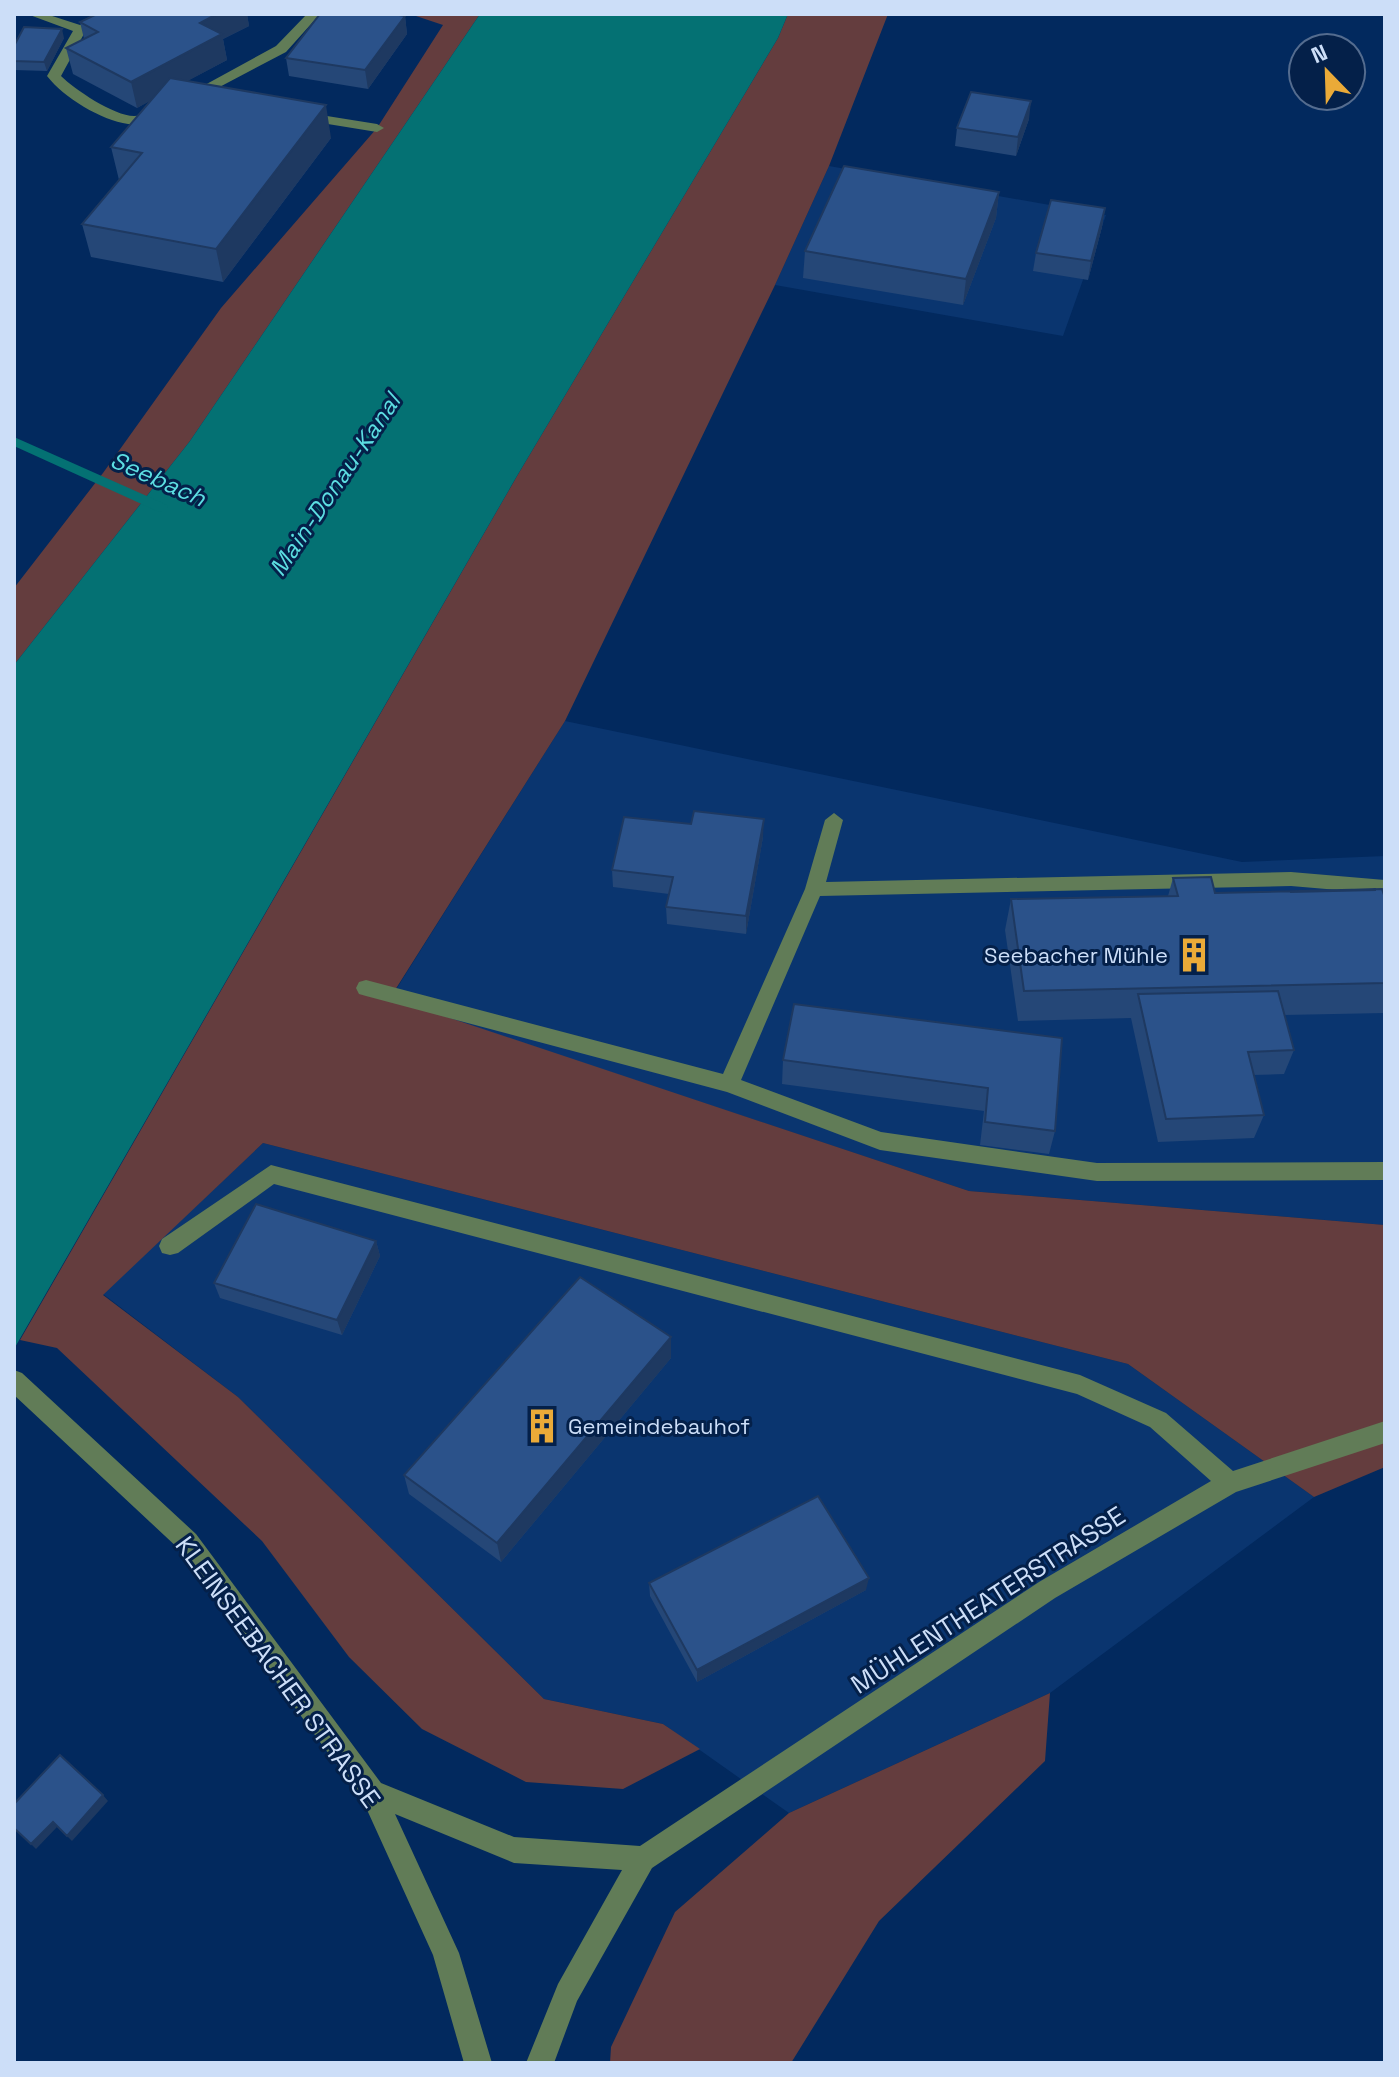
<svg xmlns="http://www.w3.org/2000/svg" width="1399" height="2077" font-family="'Space Grotesk',sans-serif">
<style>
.built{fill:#0a356f}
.green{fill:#643d3e}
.water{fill:#047173}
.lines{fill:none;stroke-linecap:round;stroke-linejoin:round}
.stream{fill:#047173;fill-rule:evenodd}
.minor{fill:#617c57;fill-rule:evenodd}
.wall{fill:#254777}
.shaded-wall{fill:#1e3961}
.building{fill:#2b528a;stroke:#1e3961;stroke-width:2}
.labels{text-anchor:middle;stroke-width:6;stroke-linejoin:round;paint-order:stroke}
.poi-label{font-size:22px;fill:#ccdef8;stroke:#042049;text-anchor:end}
.water-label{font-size:24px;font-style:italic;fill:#5cdee2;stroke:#042049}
.near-street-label{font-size:26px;fill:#ccdef8;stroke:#042049}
</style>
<rect width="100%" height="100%" fill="#02295e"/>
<path class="built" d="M 829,166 L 1106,215 L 1063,336 L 775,285 Z
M 565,721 L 1242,862 L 1385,856 L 1385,1225 L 969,1191 L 390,999 Z
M 263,1143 L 1128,1364 L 1314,1497 L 1050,1693 L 789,1813 L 663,1724 L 544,1699 L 238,1397 L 103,1294 Z"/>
<path class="green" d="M 410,14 L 480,14 L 190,441 L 14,665 L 14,588 L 103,473 L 221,308 L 377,128 L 443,25 Z
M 788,14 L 888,14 L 829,166 L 775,285 L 565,721 L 390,998 L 969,1191 L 1385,1225 L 1385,1467 L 1314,1497 L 1128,1364 L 263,1143 L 103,1295 L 238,1397 L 544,1699 L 663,1724 L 700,1749 L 623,1789 L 526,1782 L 422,1729 L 349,1657 L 262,1541 L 57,1348 L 20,1340 L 517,476 L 778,38 Z
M 1050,1693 L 1045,1761 L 879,1921 L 791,2063 L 610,2063 L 611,2047 L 675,1912 L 789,1813 Z"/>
<path class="water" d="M 480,14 L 788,14 L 778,38 L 517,476 L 14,1349 L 14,665 L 190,441 Z"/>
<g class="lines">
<path class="stream" d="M 14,437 L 167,505 L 168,508 L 162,512 L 157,511 L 14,446 Z"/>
<path class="minor" d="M 27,14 L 46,14 L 80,25 L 112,14 L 130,14 L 85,32 L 61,76 C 74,89 114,116 134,116 C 145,116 154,109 165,110 L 165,116 C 153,120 140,126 128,124 C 101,120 64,98 47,76 L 73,31 Z
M 307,14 L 320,14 L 286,52 L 193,101 L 181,98 L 276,46 Z
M 302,112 L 377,124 L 384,128 L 377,132 L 297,119 L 297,113 Z
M 834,813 L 843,820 L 826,882 L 1291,872 L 1385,880 L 1385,894 L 1291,886 L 820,896 L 741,1080 L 881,1132 L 1097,1163 L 1385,1162 L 1385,1180 L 1097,1181 L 880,1150 L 727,1092 L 366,996 L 359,994 L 356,988 L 359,982 L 366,980 L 723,1074 L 805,889 L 825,820 Z
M 271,1165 L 1080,1375 L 1166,1413 L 1233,1471 L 1385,1421 L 1385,1443 L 1236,1492 L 1055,1598 L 652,1868 L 577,2001 L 554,2063 L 526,2063 L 558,1984 L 622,1870 L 514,1863 L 395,1814 L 459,1953 L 492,2063 L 464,2063 L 433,1955 L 363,1801 L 180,1550 L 14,1395 L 14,1370 L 22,1373 L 196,1534 L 381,1783 L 514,1837 L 640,1846 L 1039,1582 L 1211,1481 L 1150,1427 L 1077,1394 L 274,1184 L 178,1253 L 170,1255 L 162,1253 L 159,1246 L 162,1239 Z"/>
</g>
<path class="wall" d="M 97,14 L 247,14 L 249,26 L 223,39 L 227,60 L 187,81 L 331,138 L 223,282 L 91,257 L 82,224 L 119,180 L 111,147 L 151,100 L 137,108 L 73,74 L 66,48 L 84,39 L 80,22 Z
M 405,16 L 407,34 L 368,89 L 289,76 L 286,58 Z
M 64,38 L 47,71 L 14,70 L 14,46 Z
M 1029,119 L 1016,156 L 955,146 L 957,128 Z
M 999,192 L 996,218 L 963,305 L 803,278 L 805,251 Z
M 1105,208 L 1102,227 L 1088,280 L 1033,271 L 1036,253 Z
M 763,837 L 746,934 L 667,924 L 666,907 L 669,894 L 613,887 L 612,870 Z
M 1173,878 L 1215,893 L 1385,898 L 1385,1013 L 1284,1015 L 1294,1050 L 1284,1074 L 1253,1075 L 1264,1115 L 1254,1138 L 1158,1142 L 1131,1018 L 1018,1021 L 1005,930 L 1011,899 L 1168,896 Z
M 1062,1038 L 1055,1131 L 1049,1154 L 980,1145 L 984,1111 L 782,1084 L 783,1060 Z
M 376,1241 L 380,1256 L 342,1335 L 220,1298 L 214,1283 Z
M 671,1337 L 671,1358 L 501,1562 L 409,1494 L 404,1475 Z
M 649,1583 L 866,1590 L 697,1682 L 650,1596 Z"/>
<path class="shaded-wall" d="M 217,14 L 247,14 L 249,26 L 223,39 L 227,60 L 137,108 L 131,82 L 200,23 Z
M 405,16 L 407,34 L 368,89 L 365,70 Z
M 62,29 L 64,38 L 47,71 L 44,62 Z
M 1031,101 L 1029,119 L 1016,156 L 1018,137 Z
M 326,105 L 331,138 L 223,282 L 216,249 Z
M 999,192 L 996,218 L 963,305 L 966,279 Z
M 1105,208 L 1102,227 L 1088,280 L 1091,261 Z
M 764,819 L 763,837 L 746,934 L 746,916 Z
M 376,1241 L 380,1256 L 342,1335 L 337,1320 Z
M 671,1337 L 671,1358 L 501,1562 L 497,1543 Z
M 869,1578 L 866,1590 L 697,1682 L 697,1670 Z
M 103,1795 L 108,1801 L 72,1841 L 67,1836 Z
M 53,1822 L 57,1827 L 36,1849 L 31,1844 Z"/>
<path class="building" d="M 97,14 L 217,14 L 200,23 L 222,34 L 131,82 L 66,48 L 98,32 L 80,22 Z
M 320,14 L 393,14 L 405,16 L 365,70 L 286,58 Z
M 24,27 L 62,29 L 44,62 L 14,61 L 14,46 Z
M 170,78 L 326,105 L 216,249 L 82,224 L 142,153 L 111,147 Z
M 971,92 L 1031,101 L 1018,137 L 957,128 Z
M 844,166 L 999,192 L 966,279 L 805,251 Z
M 1051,200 L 1105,208 L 1091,261 L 1036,253 Z
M 694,811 L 764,819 L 746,916 L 666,907 L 673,877 L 612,870 L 624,817 L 691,824 Z
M 1211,877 L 1215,893 L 1382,889 L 1385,898 L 1385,983 L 1024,991 L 1011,899 L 1178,896 L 1173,878 Z
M 1375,889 L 1375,890 L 1290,892 Z
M 1278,991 L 1294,1050 L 1248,1052 L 1264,1115 L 1166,1119 L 1138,994 Z
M 794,1004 L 1062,1038 L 1055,1131 L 985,1122 L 988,1088 L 783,1060 Z
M 256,1204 L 376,1241 L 337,1320 L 214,1283 Z
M 580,1277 L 671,1337 L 497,1543 L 404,1475 Z
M 818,1496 L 869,1578 L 697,1670 L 649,1583 Z
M 60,1755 L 103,1795 L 67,1836 L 53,1822 L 31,1844 L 14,1828 L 14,1804 Z"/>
<defs>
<g id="building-bare" transform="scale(2.76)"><path d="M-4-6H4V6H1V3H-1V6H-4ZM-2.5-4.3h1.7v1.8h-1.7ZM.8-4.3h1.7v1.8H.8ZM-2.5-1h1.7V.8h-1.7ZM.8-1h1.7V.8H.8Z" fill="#eaaa38" stroke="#042049" stroke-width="2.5" paint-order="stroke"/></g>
</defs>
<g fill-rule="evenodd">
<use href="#building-bare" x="1194" y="955"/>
<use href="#building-bare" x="542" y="1426"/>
</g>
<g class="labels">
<g class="poi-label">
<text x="1168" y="963">Seebacher Mühle</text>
<text x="568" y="1434" text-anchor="start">Gemeindebauhof</text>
</g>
<g class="water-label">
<text transform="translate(158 479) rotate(24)" y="8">Seebach</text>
<text transform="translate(335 485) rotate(-56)" y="8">Main-Donau-Kanal</text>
</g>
<g class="near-street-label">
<text transform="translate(988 1600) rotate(-33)" y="9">MÜHLENTHEATERSTRASSE</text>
<text transform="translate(278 1672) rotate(54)" y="9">KLEINSEEBACHER STRASSE</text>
</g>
</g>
<rect width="1399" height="2077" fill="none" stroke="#ccdef8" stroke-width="32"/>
<g transform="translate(1327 72) rotate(337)"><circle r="38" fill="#042049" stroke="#546c8f" stroke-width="2"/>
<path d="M0-6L14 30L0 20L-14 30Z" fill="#eaaa38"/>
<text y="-12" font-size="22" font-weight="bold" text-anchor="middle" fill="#ccdef8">N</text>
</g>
</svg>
